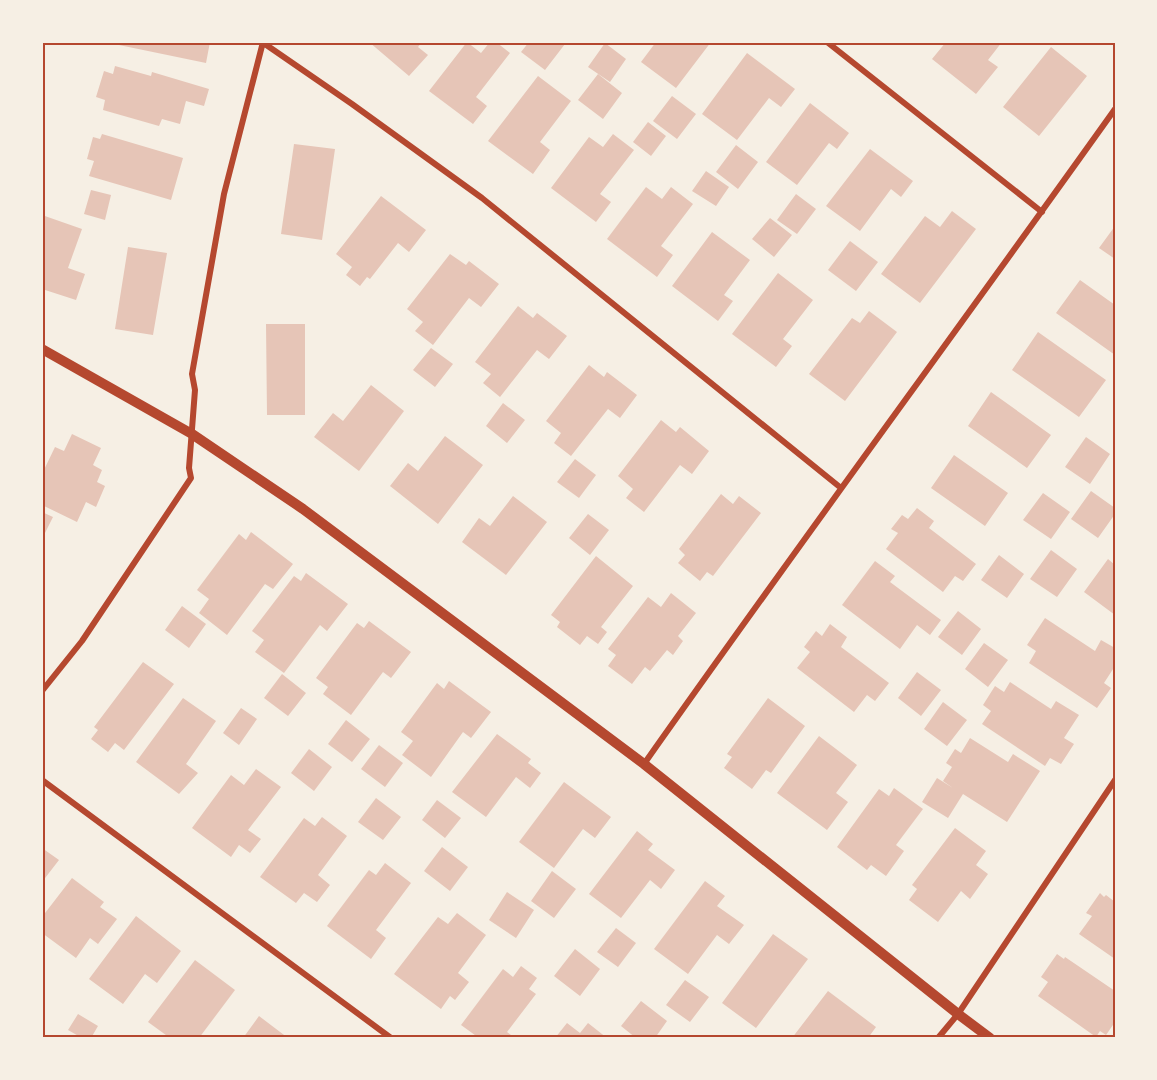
<svg xmlns="http://www.w3.org/2000/svg" width="1157" height="1080" font-family="'PT Sans Narrow',sans-serif">
<style>
.building{fill:#e6c5b7}
.lines{fill:none;stroke-linecap:round;stroke-linejoin:round}
.minor{stroke:#b5482f;stroke-width:6}
.tertiary{stroke:#b5482f;stroke-width:10}
.neatline{fill:none;stroke:#b5482f;stroke-width:2}
</style>
<rect width="100%" height="100%" fill="#f6efe4"/>
<path class="building" d="M 120,42 L 210,42 L 206,63 L 119,45 Z
M 369,42 L 422,42 L 418,47 L 428,55 L 409,76 Z
M 467,42 L 481,53 L 490,42 L 496,42 L 510,53 L 476,97 L 487,106 L 473,124 L 429,91 Z
M 529,42 L 561,42 L 565,44 L 545,70 L 521,52 Z
M 656,42 L 711,42 L 676,88 L 641,62 Z
M 946,42 L 1002,42 L 988,60 L 998,67 L 976,94 L 932,59 Z
M 605,43 L 626,59 L 610,82 L 588,67 Z
M 1051,47 L 1087,76 L 1039,136 L 1003,107 Z
M 747,53 L 795,89 L 781,107 L 769,98 L 737,140 L 702,114 Z
M 115,66 L 151,76 L 152,72 L 209,89 L 204,106 L 186,101 L 180,124 L 162,119 L 159,126 L 103,110 L 105,100 L 96,97 L 104,71 L 113,74 Z
M 598,74 L 622,93 L 603,119 L 578,100 Z
M 538,76 L 571,101 L 540,142 L 550,150 L 533,174 L 488,141 Z
M 672,96 L 696,114 L 677,139 L 653,121 Z
M 810,103 L 849,133 L 837,149 L 829,143 L 797,185 L 766,162 Z
M 648,122 L 666,136 L 651,156 L 633,142 Z
M 102,134 L 183,158 L 171,200 L 89,176 L 94,161 L 87,159 L 93,137 L 100,139 Z
M 613,134 L 634,150 L 600,194 L 611,202 L 596,222 L 551,188 L 589,137 L 603,147 Z
M 294,144 L 335,149 L 322,240 L 281,234 Z
M 736,145 L 758,162 L 738,189 L 716,172 Z
M 870,149 L 913,181 L 901,197 L 891,189 L 860,231 L 826,206 Z
M 706,171 L 729,187 L 716,206 L 692,191 Z
M 646,187 L 662,199 L 671,187 L 693,204 L 661,246 L 673,255 L 657,277 L 607,239 Z
M 91,190 L 111,195 L 105,220 L 84,214 Z
M 796,194 L 816,209 L 797,234 L 777,220 Z
M 381,196 L 426,230 L 409,252 L 398,243 L 370,279 L 367,277 L 360,286 L 346,275 L 352,267 L 336,254 Z
M 952,211 L 976,229 L 920,303 L 881,274 L 925,216 L 940,227 Z
M 42,215 L 82,229 L 68,268 L 85,274 L 76,300 L 42,289 Z
M 770,218 L 792,235 L 774,257 L 752,239 Z
M 1115,226 L 1115,259 L 1099,248 Z
M 712,232 L 750,260 L 724,295 L 733,301 L 718,321 L 672,286 Z
M 850,241 L 878,262 L 856,291 L 828,270 Z
M 128,247 L 167,253 L 153,335 L 115,329 Z
M 450,254 L 466,265 L 469,261 L 499,284 L 481,307 L 469,298 L 433,345 L 415,331 L 423,322 L 407,309 Z
M 778,273 L 813,300 L 783,339 L 792,346 L 776,367 L 732,334 Z
M 1080,280 L 1115,305 L 1115,355 L 1056,313 Z
M 518,306 L 533,318 L 537,313 L 567,336 L 549,359 L 537,350 L 500,397 L 483,383 L 491,374 L 475,362 Z
M 869,311 L 897,332 L 845,401 L 809,374 L 852,318 L 860,323 Z
M 266,324 L 305,324 L 305,415 L 267,415 Z
M 1038,332 L 1106,380 L 1079,417 L 1012,370 Z
M 431,348 L 453,364 L 435,387 L 413,370 Z
M 589,365 L 604,377 L 607,372 L 637,395 L 620,418 L 608,409 L 571,456 L 554,443 L 561,433 L 546,421 Z
M 371,385 L 404,411 L 359,471 L 314,437 L 333,413 L 343,421 Z
M 991,392 L 1051,435 L 1027,468 L 968,426 Z
M 503,403 L 525,420 L 507,443 L 486,426 Z
M 661,420 L 676,432 L 680,427 L 709,451 L 692,474 L 680,465 L 644,512 L 626,498 L 633,489 L 618,476 Z
M 72,434 L 101,448 L 93,465 L 102,470 L 97,482 L 105,486 L 96,507 L 86,502 L 77,522 L 42,505 L 42,474 L 55,447 L 64,451 Z
M 445,436 L 483,465 L 438,524 L 390,486 L 408,463 L 418,471 Z
M 1086,437 L 1110,454 L 1090,484 L 1065,467 Z
M 954,455 L 1008,493 L 985,526 L 931,488 Z
M 575,459 L 596,475 L 579,498 L 557,482 Z
M 1091,491 L 1115,508 L 1115,514 L 1098,538 L 1071,519 Z
M 1043,493 L 1070,512 L 1051,539 L 1023,520 Z
M 721,494 L 733,504 L 739,496 L 761,513 L 713,576 L 707,572 L 700,581 L 678,563 L 685,555 L 679,549 Z
M 513,496 L 547,522 L 506,575 L 462,542 L 479,518 L 490,526 Z
M 917,508 L 934,521 L 929,528 L 976,564 L 963,581 L 955,576 L 943,592 L 886,549 L 898,533 L 891,529 L 902,515 L 908,519 Z
M 42,512 L 53,517 L 42,539 Z
M 588,514 L 609,530 L 590,555 L 569,538 Z
M 251,532 L 293,564 L 273,589 L 265,584 L 227,635 L 199,613 L 209,599 L 197,590 L 239,534 L 246,540 Z
M 1051,550 L 1077,569 L 1057,597 L 1030,579 Z
M 999,555 L 1024,574 L 1007,598 L 981,580 Z
M 596,556 L 633,586 L 601,627 L 607,632 L 598,644 L 587,636 L 580,645 L 557,627 L 560,622 L 551,615 Z
M 1108,559 L 1115,565 L 1115,615 L 1084,592 Z
M 875,561 L 895,576 L 890,582 L 941,620 L 930,635 L 917,625 L 900,649 L 842,605 Z
M 306,573 L 348,604 L 327,631 L 320,625 L 284,673 L 255,652 L 264,640 L 252,631 L 294,576 L 301,581 Z
M 671,593 L 696,613 L 678,636 L 683,641 L 673,655 L 667,650 L 650,671 L 645,667 L 632,684 L 608,666 L 616,655 L 608,649 L 648,597 L 661,607 Z
M 182,606 L 206,624 L 189,648 L 165,630 Z
M 958,611 L 981,629 L 962,655 L 938,637 Z
M 1045,618 L 1095,651 L 1101,640 L 1115,648 L 1115,666 L 1104,683 L 1111,688 L 1097,708 L 1029,663 L 1036,651 L 1027,645 Z
M 369,621 L 411,652 L 391,678 L 383,672 L 351,715 L 323,694 L 328,687 L 316,678 L 357,623 L 364,628 Z
M 830,624 L 847,637 L 841,647 L 889,683 L 875,701 L 867,695 L 854,712 L 797,668 L 810,652 L 804,647 L 816,631 L 822,636 Z
M 984,643 L 1008,660 L 988,687 L 965,669 Z
M 143,662 L 174,684 L 124,750 L 115,743 L 108,752 L 91,739 L 98,730 L 94,727 Z
M 917,672 L 941,690 L 921,716 L 898,698 Z
M 282,674 L 306,693 L 288,716 L 264,698 Z
M 449,681 L 491,712 L 471,738 L 463,732 L 431,777 L 402,755 L 413,741 L 401,732 L 437,683 L 444,689 Z
M 1010,682 L 1051,709 L 1056,701 L 1079,715 L 1064,738 L 1074,744 L 1061,764 L 1050,758 L 1045,766 L 982,724 L 991,711 L 983,705 L 995,686 L 1004,692 Z
M 183,698 L 216,721 L 186,764 L 198,773 L 179,794 L 136,762 Z
M 768,698 L 805,726 L 771,773 L 766,770 L 752,789 L 724,768 L 732,757 L 727,754 Z
M 943,702 L 967,720 L 947,746 L 924,729 Z
M 241,708 L 257,719 L 239,745 L 223,733 Z
M 346,720 L 370,739 L 352,762 L 328,744 Z
M 497,734 L 531,759 L 528,763 L 541,773 L 530,788 L 516,777 L 486,817 L 452,792 Z
M 819,736 L 857,765 L 836,793 L 848,802 L 827,830 L 777,793 Z
M 970,738 L 1008,762 L 1013,754 L 1040,771 L 1007,822 L 963,794 L 948,818 L 922,802 L 937,778 L 953,788 L 943,781 L 952,767 L 946,763 L 955,749 L 961,753 Z
M 379,745 L 403,763 L 385,787 L 361,769 Z
M 309,749 L 332,767 L 314,791 L 291,773 Z
M 256,769 L 281,787 L 248,830 L 261,839 L 250,853 L 239,845 L 231,857 L 192,828 L 231,775 L 244,785 Z
M 564,782 L 611,817 L 595,838 L 583,829 L 554,868 L 519,842 Z
M 894,788 L 923,809 L 896,845 L 904,851 L 886,876 L 871,865 L 867,870 L 837,847 L 879,789 L 889,796 Z
M 376,798 L 401,817 L 383,840 L 358,822 Z
M 437,800 L 461,818 L 445,838 L 422,820 Z
M 322,817 L 347,836 L 318,875 L 330,885 L 317,902 L 304,893 L 296,903 L 260,877 L 304,818 L 315,826 Z
M 955,828 L 986,851 L 976,865 L 988,874 L 970,899 L 961,891 L 938,922 L 909,900 L 917,889 L 912,885 Z
M 637,831 L 653,844 L 648,850 L 675,870 L 661,889 L 650,880 L 621,918 L 589,894 Z
M 442,847 L 468,867 L 450,891 L 424,871 Z
M 42,848 L 59,860 L 42,882 Z
M 385,863 L 411,883 L 376,930 L 386,938 L 371,959 L 327,926 L 369,870 L 376,875 Z
M 552,871 L 576,889 L 554,918 L 531,901 Z
M 72,878 L 104,902 L 100,907 L 117,919 L 98,944 L 90,938 L 76,958 L 42,933 L 42,917 Z
M 705,881 L 725,896 L 717,906 L 744,925 L 729,944 L 717,935 L 688,974 L 654,949 Z
M 507,892 L 534,910 L 516,938 L 489,920 Z
M 1100,893 L 1104,897 L 1106,895 L 1115,902 L 1115,959 L 1079,934 L 1092,916 L 1086,913 Z
M 457,913 L 486,935 L 458,973 L 469,982 L 455,1000 L 450,996 L 441,1009 L 394,974 L 438,917 L 448,924 Z
M 136,916 L 181,951 L 157,983 L 145,974 L 123,1004 L 89,979 Z
M 616,928 L 636,943 L 618,967 L 597,952 Z
M 773,934 L 808,959 L 756,1028 L 722,1003 Z
M 575,949 L 600,969 L 580,996 L 554,976 Z
M 1057,954 L 1064,959 L 1065,957 L 1115,991 L 1115,1022 L 1106,1035 L 1100,1031 L 1096,1037 L 1038,996 L 1048,982 L 1041,977 Z
M 195,960 L 235,990 L 199,1038 L 170,1038 L 148,1022 Z
M 521,966 L 537,978 L 529,989 L 536,994 L 507,1032 L 515,1038 L 479,1038 L 461,1025 L 503,969 L 513,977 Z
M 685,980 L 709,997 L 690,1022 L 666,1005 Z
M 828,991 L 876,1027 L 868,1038 L 792,1038 Z
M 641,1001 L 667,1021 L 655,1038 L 636,1038 L 621,1026 Z
M 78,1014 L 98,1026 L 91,1038 L 82,1038 L 68,1030 Z
M 259,1016 L 288,1038 L 243,1038 Z
M 567,1023 L 580,1033 L 588,1023 L 607,1038 L 555,1038 Z"/>
<g class="lines">
<path class="minor" d="M 262,42 L 352,104 L 482,198 L 841,488
M 827,42 L 1042,212
M 42,691 L 82,641 L 191,478 L 189,468 L 195,390 L 192,374 L 224,194 L 263,42
M 644,764 C 799,544 959,328 1115,109
M 42,780 L 391,1038
M 938,1038 L 958,1014 L 1115,780"/>
<path class="tertiary" d="M 42,349 L 192,434 L 303,509 L 644,764 L 958,1014 L 990,1038"/>
</g>
<rect width="1157" height="1080" fill="none" stroke="#f6efe4" stroke-width="87"/>
<rect x="44" y="44" width="1070" height="992" class="neatline"/>
</svg>
